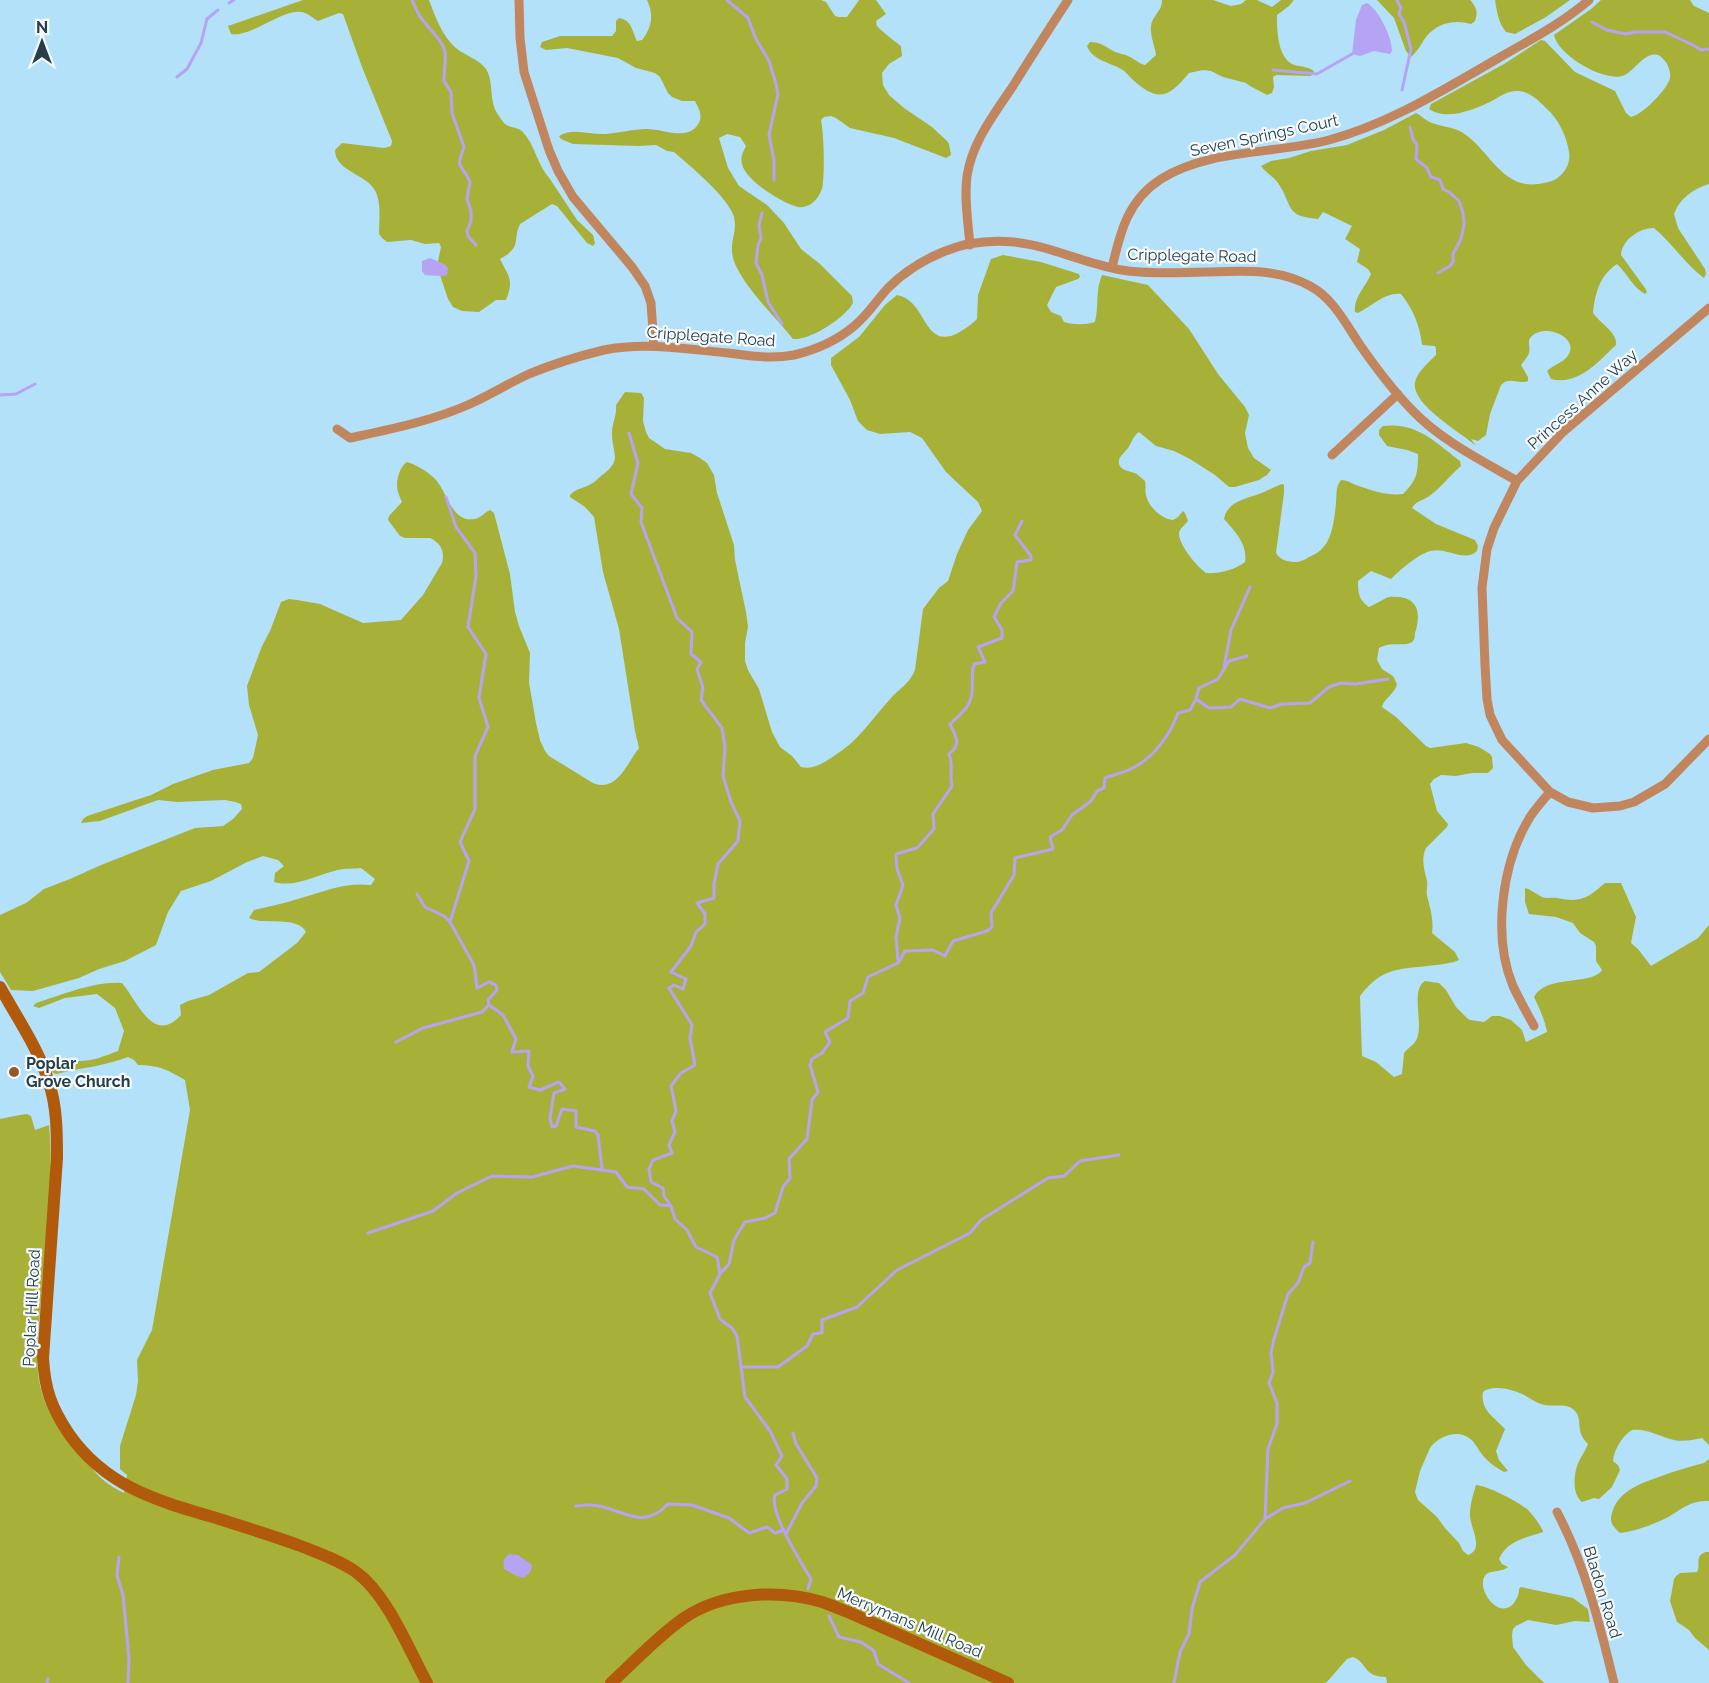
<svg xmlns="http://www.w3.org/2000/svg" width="1709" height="1683" font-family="Raleway,sans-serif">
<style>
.green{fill:#a8b137}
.water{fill:#b5a4f4}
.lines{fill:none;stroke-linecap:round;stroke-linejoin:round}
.stream{stroke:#b5a4f4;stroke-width:3}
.street{stroke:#c2865f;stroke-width:9}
.secondary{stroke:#b15a0b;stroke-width:12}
.poi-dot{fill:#995726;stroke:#f6fbfe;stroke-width:2}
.labels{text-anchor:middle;stroke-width:4.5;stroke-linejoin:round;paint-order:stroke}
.street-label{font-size:16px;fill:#263d4a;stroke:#f6fbfe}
.poi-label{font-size:16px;font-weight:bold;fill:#263d4a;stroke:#f6fbfe;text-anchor:start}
</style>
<rect width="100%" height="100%" fill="#b4e1fa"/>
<path class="green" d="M 303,0 L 429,0 C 435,16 442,36 456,48 C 465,56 478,58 486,69 C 494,82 489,100 497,113 C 499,116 503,122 505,124 C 510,128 517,127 522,131 C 535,144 537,165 550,179 L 577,220 L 593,235 L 595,243 L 593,246 L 587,243 L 557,206 L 552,204 L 520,224 C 512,241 523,246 500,259 C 509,277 514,280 506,300 L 496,300 L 479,312 L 462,311 L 453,307 L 448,299 L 437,266 L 441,247 L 439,243 L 425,244 L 411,240 L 387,242 L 382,238 L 379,234 C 379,221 381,207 377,195 C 371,174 335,173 335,150 L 342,143 L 384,148 L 391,146 L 392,141 L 362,67 L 343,14 L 339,13 L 318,21 C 314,19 310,15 305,13 C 286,5 252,38 231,34 L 228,26 Z
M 647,0 L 821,0 L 826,2 L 835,16 L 839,17 L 847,17 L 859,0 L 876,0 L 886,14 L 876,21 C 877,23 876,25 877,26 C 878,28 898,44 901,46 L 902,56 L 889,64 L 882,73 L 883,85 L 889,95 L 904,108 L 932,127 L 947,141 L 949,144 L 951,155 L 946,158 L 894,138 L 850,128 L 836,118 L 831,116 L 824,117 L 821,120 C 824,134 825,176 822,189 C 820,194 816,201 811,204 C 808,206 802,208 798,207 C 783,204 745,180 742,164 C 740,157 743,152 746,146 L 740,137 L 727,134 L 719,138 L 728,168 L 739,186 L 767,205 L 784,223 L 801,249 L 820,264 L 852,296 L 853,303 C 846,317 810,341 793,339 C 774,315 750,294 736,266 C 726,244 738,236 734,217 C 729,198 689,165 674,152 L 667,151 L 656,145 L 639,146 L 573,144 L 561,139 L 559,136 C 572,127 591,135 605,134 C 619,133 633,129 647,129 C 663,129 684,140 696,127 C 704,118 700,111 695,101 L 682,101 L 672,97 L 668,93 L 660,77 L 655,73 L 636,68 L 618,58 L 567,48 L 546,50 L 540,47 L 542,42 L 560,36 L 612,36 L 616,31 L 616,21 L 619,18 C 632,20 632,31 637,41 L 642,40 C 652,27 654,15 647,0 Z
M 1162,0 L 1213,0 L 1231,6 L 1241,4 L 1246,0 L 1257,0 L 1272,7 L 1281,0 L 1294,0 L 1289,6 L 1277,15 C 1277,28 1277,56 1292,64 C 1299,67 1308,66 1314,71 L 1311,76 L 1276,75 L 1273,77 L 1274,87 L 1272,93 L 1267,95 L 1250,86 L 1246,83 L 1223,77 L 1211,71 L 1203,70 L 1189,73 C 1168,99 1157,102 1132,79 C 1128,75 1125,71 1121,69 C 1109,62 1092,60 1087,46 L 1090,42 C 1100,42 1105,46 1113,51 C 1119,54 1126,54 1132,58 C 1137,61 1140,64 1145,65 L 1156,55 C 1155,46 1150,37 1151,26 C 1152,16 1163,10 1162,0 Z
M 1377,0 L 1470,0 C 1477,8 1478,11 1475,21 L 1471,24 C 1454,19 1437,23 1426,37 C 1421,44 1418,51 1411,57 L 1406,51 L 1394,18 Z
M 1495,0 L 1570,0 L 1546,17 L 1515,34 L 1506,32 C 1498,22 1497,12 1495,0 Z
M 1601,0 L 1690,0 L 1694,6 L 1709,13 L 1709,184 C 1693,189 1680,198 1674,214 L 1678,228 L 1705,269 L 1706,274 L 1704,278 C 1685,264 1672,243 1654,228 C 1639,228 1622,240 1621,255 L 1645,288 L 1647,292 L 1645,294 C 1633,288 1627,273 1617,264 C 1600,275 1595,293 1593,313 C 1600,323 1618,333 1616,345 C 1598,362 1578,386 1551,379 L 1547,371 C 1553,365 1562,363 1567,357 C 1582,338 1545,323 1532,336 C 1526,341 1531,347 1529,353 C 1528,357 1523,362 1521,365 L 1528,377 L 1528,381 C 1518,385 1510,376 1501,385 L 1490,414 L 1486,435 L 1478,441 L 1471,439 L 1476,446 C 1462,433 1410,404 1415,382 C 1418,371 1428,363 1436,355 L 1436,349 L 1435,346 L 1422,345 C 1420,326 1413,309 1401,294 C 1385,292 1371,307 1358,313 L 1355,312 C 1353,298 1366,286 1371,274 L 1368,269 L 1357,262 L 1360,249 L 1345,239 L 1352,226 L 1323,212 L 1318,219 C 1284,216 1294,207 1278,183 C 1274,177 1266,173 1261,166 L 1271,161 L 1289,158 L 1311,151 L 1347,145 L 1384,130 L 1416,113 C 1422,116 1426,121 1432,123 C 1443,127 1456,127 1466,135 C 1490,152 1503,189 1538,184 C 1544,183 1551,182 1556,179 C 1565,173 1571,163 1569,152 C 1567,137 1558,118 1546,108 C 1539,101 1530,92 1519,91 C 1508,90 1499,97 1490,102 C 1473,110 1446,121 1429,109 L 1431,104 L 1504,64 L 1541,40 L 1545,41 L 1575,72 L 1615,91 L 1626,113 L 1631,117 C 1642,115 1667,90 1670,78 C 1671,73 1668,64 1665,61 C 1663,59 1660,55 1658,55 C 1644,51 1634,73 1622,76 C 1602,81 1558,55 1554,35 L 1591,9 Z
M 1003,255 L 1041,262 L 1079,274 L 1080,277 L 1078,279 L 1056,287 L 1047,305 L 1051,312 L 1061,316 L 1064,322 C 1075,325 1084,325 1095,322 C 1099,307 1095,291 1102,275 L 1148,285 L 1189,329 L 1218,374 L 1245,407 L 1249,415 L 1245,433 L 1248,448 L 1254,458 L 1271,470 L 1267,475 L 1259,480 L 1235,487 L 1229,487 L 1215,475 L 1190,459 L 1174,451 L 1156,446 L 1139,432 C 1133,436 1132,442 1128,448 C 1126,451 1120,456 1119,460 C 1117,471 1131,471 1137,474 C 1138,475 1144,480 1145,481 C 1146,486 1145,491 1146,495 C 1148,507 1162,519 1173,520 L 1178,517 L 1183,511 L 1185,513 L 1188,521 C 1185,525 1180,528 1179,533 C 1178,544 1197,567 1206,573 C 1218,574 1235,570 1245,562 C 1248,545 1235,531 1224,519 C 1227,502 1245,499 1259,494 C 1267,491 1274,487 1282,484 L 1284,485 L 1284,493 L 1276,553 C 1280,560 1288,562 1296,562 C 1302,562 1307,558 1313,555 C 1332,547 1334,522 1336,503 C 1337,494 1335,488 1341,480 C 1348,480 1352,484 1359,486 C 1372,491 1390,496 1403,494 C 1417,480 1418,473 1418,454 L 1407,450 L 1387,446 L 1379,435 L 1379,430 L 1383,426 C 1417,422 1435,442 1460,461 L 1461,466 C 1450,475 1439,490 1428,497 C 1421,501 1416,501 1412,508 L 1436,524 L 1475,540 L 1478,546 L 1477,551 C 1465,563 1446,547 1431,551 C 1419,553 1399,571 1391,579 L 1371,571 L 1358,581 C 1358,594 1359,600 1369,607 C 1375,604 1381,601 1386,598 C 1390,596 1396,597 1400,597 C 1419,600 1420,614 1416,630 C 1414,634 1416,639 1412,642 C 1405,647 1391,641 1379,648 L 1377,660 L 1382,669 L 1393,676 L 1397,684 C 1395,694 1384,698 1382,707 L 1396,717 L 1426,746 L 1430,748 L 1466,743 L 1479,747 L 1490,754 L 1492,757 L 1493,768 L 1488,773 L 1472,773 L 1456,776 L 1441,775 L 1434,779 L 1430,784 L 1437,811 L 1448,824 L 1447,827 L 1426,848 C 1421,858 1424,870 1427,881 C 1428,886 1426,890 1427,895 C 1430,909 1434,919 1432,933 L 1455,952 L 1459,960 C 1452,963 1444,964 1436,965 C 1400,970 1384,965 1360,996 L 1362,1056 L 1376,1062 L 1394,1077 L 1402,1074 L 1404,1053 C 1409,1047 1417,1043 1418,1035 C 1422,1020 1411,989 1425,981 L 1439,983 L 1446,990 L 1456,1007 L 1467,1018 L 1470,1020 L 1484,1022 L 1492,1016 L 1500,1016 L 1511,1020 L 1522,1030 L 1526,1042 L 1547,1032 C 1545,1020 1539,1008 1534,997 C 1546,974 1592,986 1602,970 L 1596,961 L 1596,946 L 1594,942 L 1580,933 L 1573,923 L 1556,917 L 1529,914 L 1525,902 L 1525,888 C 1532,890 1536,894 1542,897 C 1548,899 1551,897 1557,898 C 1582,903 1587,898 1605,883 L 1621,883 L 1636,917 L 1631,943 L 1638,949 L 1651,966 L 1698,938 L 1709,925 L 1709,1445 L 1702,1438 C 1693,1440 1683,1442 1674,1440 C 1660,1437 1647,1428 1632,1430 C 1622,1436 1614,1450 1613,1461 L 1618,1465 L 1620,1470 L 1612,1487 L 1599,1499 L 1594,1498 L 1582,1502 C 1571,1493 1574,1472 1579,1461 C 1582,1455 1586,1450 1588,1444 C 1574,1431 1584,1419 1574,1410 C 1566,1402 1551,1408 1541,1404 C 1535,1402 1530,1398 1524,1395 C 1514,1390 1493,1384 1483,1392 C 1480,1410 1494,1417 1505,1429 L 1496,1451 L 1499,1460 L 1508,1471 L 1504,1472 C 1495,1467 1487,1461 1481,1453 C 1477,1448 1475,1442 1469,1438 C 1457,1429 1438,1437 1430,1448 L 1420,1471 L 1415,1492 L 1418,1500 L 1437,1517 L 1445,1528 L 1459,1543 L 1463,1551 L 1468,1555 C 1485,1549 1470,1528 1470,1515 C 1470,1504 1473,1495 1476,1485 C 1488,1486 1517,1501 1527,1509 C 1531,1513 1542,1526 1543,1532 C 1526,1538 1507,1540 1499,1559 L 1502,1564 L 1508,1567 L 1507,1568 C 1502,1571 1494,1571 1488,1573 C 1472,1582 1497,1623 1514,1603 C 1517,1598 1519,1595 1519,1589 L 1521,1587 L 1573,1598 L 1588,1609 L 1590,1622 L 1575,1621 L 1556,1625 L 1528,1620 L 1516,1626 L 1513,1629 L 1512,1635 L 1513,1647 L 1526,1665 L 1544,1683 L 1387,1683 L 1386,1677 C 1362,1676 1369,1664 1353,1657 L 1347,1659 L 1326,1683 L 0,1683 L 0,1119 L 20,1115 L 27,1114 L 31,1116 L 35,1130 L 49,1125 C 54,1180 47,1235 42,1289 C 39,1327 31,1366 45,1402 C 54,1426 74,1445 90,1465 C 97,1477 111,1487 124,1493 L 127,1475 L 120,1469 L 120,1446 L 136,1395 L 138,1381 L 137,1360 L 152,1330 L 190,1110 L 185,1080 C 168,1070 158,1065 138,1065 L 134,1060 L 128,1057 C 105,1066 80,1068 56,1074 L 50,1071 L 47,1064 L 49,1061 C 58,1058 69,1061 79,1061 C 93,1061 105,1056 118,1051 L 124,1031 L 115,1008 L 97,994 L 65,998 L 39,1008 L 33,1006 L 36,1003 C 62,995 94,981 122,983 C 137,1000 153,1046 181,1015 L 180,1005 L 188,1001 L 209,995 L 248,973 L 259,972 L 297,943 L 306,932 C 297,915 265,926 249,918 L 254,910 C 270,906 286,903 301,898 C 325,891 345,882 371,885 L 375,879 L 361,868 C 354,869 345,868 338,870 C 316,875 296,888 274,882 L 275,873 L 284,866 L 278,860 L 263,856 L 247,862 L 211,881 L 181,891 L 168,912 L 156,945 L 125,961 L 99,969 L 79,978 L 33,991 L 11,990 L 0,972 L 0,915 L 26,903 L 44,889 L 70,879 L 101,865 L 195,828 L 223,826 L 233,819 L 242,809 L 241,804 L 235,802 L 225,800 L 177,802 L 158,800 L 100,821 L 81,823 L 83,819 L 87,816 L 151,795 L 173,784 L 213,770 L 249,763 L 253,758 L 258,735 L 249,705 L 247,686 L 262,646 L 270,631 L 281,602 L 289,599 L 297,600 L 320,604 L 363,623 L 401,620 L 423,595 L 442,563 C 445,552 441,543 430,538 L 405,538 L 400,536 L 388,520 L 389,516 L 402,502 C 401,499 399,496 398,492 C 395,483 399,467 407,462 C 417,465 430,473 436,480 C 447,492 452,523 474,519 C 481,518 485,512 490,510 L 494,513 L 510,574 L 515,612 L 519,626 L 530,653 L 529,682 L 536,723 L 540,740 L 545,751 L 549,756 L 593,783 C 617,793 627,763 639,748 L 635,731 L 619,629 L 603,572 L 594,517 L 585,507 L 570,497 L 570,495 C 576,488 583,489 591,484 C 595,482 598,478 602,475 C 623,460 612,454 612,433 C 612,422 617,416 616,405 L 625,392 L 641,393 L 644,398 L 643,421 L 646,432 L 649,438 L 665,449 L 691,453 L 700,458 L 707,463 L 714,475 L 717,493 L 734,545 L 735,560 L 746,612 L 748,627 L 745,643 L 745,661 L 748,670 L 759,689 L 772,732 L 780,747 L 792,756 L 801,767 C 813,770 821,764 831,758 C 860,740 869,722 891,698 C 900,688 910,683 915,670 L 923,609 L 939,588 L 948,581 L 957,554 L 968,530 L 982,511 L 978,502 L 946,472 L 922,438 L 910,432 L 880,434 L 867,430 L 858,421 L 850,400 L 831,365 L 831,358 L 859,337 L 885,305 L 897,295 C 927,300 923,351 958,333 C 965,329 972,324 977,319 L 978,295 L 991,259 Z
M 1709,1459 L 1709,1501 C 1690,1501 1685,1507 1670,1516 C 1658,1523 1633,1532 1620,1533 C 1613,1527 1609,1522 1612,1513 C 1619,1488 1646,1482 1667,1474 C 1679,1470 1691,1466 1704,1463 Z
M 1706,1552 L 1709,1552 L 1709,1651 L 1708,1649 L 1695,1638 L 1689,1630 L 1677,1622 L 1670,1601 L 1674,1579 L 1676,1576 L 1680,1573 L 1697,1572 C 1701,1564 1694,1556 1706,1552 Z"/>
<path class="water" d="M 1367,3 C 1379,10 1392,37 1392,51 L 1390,54 L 1374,51 L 1360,56 L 1352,54 L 1356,20 L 1362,5 Z
M 430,258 L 444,264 L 448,268 L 447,275 C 443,277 431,275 425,275 L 422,271 L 422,261 Z
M 510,1554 L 518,1555 L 532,1565 L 531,1571 L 524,1578 L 517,1576 L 504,1569 C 503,1562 503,1558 510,1554 Z"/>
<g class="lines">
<path class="stream" d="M 412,0 C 414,4 416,9 418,13 C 424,25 444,40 445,53 C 446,62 444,71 444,81 L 451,92 L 452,113 L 464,147 C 455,172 461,161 470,182 L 467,199 L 471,211 L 471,221 L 467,231 L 468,236 L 476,245
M 727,0 L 748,18 L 755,37 L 769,61 L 776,84 L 778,94 L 769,135 L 774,160 L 774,180
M 1397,0 L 1401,8 L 1399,14 L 1404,22 L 1411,49 L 1402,90
M 229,3 L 234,0
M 1592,22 L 1607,30 L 1626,34 L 1635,32 L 1665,32 L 1693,45 L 1701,50 L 1709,49
M 1273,70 L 1317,74 L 1352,54
M 177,77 L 187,69 L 201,43 L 207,19 L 218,10
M 1410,127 L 1413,139 L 1417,145 L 1416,159 L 1427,168 L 1431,177 L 1440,180 L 1443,189 L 1449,192 L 1459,201 L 1463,213 L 1464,224 L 1461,239 L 1453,254 L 1453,262 L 1450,266 L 1438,273
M 762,213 L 759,226 L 761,238 L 758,245 L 756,263 L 762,275 L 768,302 L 782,324
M 0,395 L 16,394 L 35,384
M 629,433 L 638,463 L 631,494 L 642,508 L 641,522 L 677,618 L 692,632 L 691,654 L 701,662 L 697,669 L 703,688 L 701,700 L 722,728 L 725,747 L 723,776 L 731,802 L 740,821 L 738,841 L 718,864 L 714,884 L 714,898 L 697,903 L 705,914 L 705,924 L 696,932 L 691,946 L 671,972 L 686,979 L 683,989 L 674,985 L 669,988 L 692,1025 L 690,1038 L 695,1065 L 681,1073 L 671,1086 L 676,1111 L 672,1121 L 675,1132 L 669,1145 L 672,1153 L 653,1160 L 649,1169 L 651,1182 L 663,1188 L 664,1196 L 671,1206 L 675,1219 L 687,1230 L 696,1247 L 717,1257 L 720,1274 L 710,1293 L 720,1319 L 732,1328 L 737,1336 L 745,1397 L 770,1431 L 782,1456 L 776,1465 L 787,1479 L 787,1489 L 775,1495 C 769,1513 801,1562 811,1579 L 808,1589
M 446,497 L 456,527 L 475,553 L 476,576 L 468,627 L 486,654 L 479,698 L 488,727 L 475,756 L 475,809 L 460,842 L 469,861 L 450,922
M 1224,667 L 1231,630 L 1250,587
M 1196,699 L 1209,708 L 1231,707 L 1240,699 L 1270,708 L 1282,704 L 1310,703 L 1329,687 L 1341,683 L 1356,684 L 1388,679
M 898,961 L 896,937 L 900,918 L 896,905 L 903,885 L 897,869 L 896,854 L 917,848 L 934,829 L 933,814 L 952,786 C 949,773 954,766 949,754 C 962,744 956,737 950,724 C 960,715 971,706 972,693 C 973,682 971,674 974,664 L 985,662 L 978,647 L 1002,638 L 1002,630 L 994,617 L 1001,603 L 1013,591 L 1017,562 L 1031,560 L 1031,556 L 1015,535 L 1022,521
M 489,1005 L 503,1015 L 516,1039 L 512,1052 L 529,1051 L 528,1066 L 533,1076 L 529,1087 L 540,1090 L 559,1082 L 565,1089 L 554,1093 L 550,1118 L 552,1127 L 556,1126 L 562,1109 L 576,1111 L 576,1127 L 595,1131 L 598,1135 L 602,1169
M 396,1042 L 423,1028 L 482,1012 L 489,1005 L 488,1000 L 497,990 L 496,985 L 489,982 L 477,988 L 474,965 L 450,922 L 444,916 L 425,907 L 417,894
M 368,1233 L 433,1211 L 457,1193 L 492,1176 L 532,1177 L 573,1166 L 616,1172 L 627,1187 L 644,1189 L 660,1205 L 671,1206
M 720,1274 L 729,1264 L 734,1240 L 745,1222 L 765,1218 L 775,1213 L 783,1187 L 790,1178 L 789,1159 L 807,1139 L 812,1100 L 818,1092 L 810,1065 L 812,1059 L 822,1053 L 830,1042 L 825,1032 L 848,1018 L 850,1001 L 863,993 L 868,977 L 898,963 L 905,951 L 933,950 L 945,956 L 953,941 L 987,931 L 992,927 L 991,913 L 1014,875 L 1015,858 L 1053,849 L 1050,837 L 1062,830 L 1072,815 L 1091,801 L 1097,791 L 1104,788 L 1105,778 C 1114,775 1125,772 1133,768 C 1154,757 1170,735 1178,713 L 1190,710 L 1196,699 L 1199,688 L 1218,679 L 1229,661 L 1247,656
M 743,1367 L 778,1367 L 807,1346 L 813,1334 L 822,1333 L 822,1320 L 857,1307 L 897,1270 L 970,1233 L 981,1220 L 1048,1178 L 1064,1176 L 1080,1161 L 1119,1155
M 576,1506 C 581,1506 586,1504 591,1505 C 619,1506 642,1533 668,1504 L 692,1505 L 729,1518 L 749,1533 L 767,1527 L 775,1533 L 784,1530
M 1265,1519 L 1268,1449 L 1277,1424 L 1277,1403 L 1269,1383 L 1273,1372 L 1271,1353 L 1274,1339 L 1288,1294 L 1298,1283 L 1304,1267 L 1310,1263 L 1313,1242
M 786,1534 L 802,1503 L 816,1486 L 817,1478 L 796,1444 L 793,1433
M 119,1557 L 117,1575 L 123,1595 L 129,1659 L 128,1683
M 829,1616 L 839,1637 L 861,1642 L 874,1651 L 878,1664 L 909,1683
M 47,1683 L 48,1679
M 1174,1683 L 1180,1652 L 1189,1634 L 1192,1609 L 1200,1582 L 1235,1555 L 1265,1519 L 1283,1508 L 1305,1503 L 1350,1481"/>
<path class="street" d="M 519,0 L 520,38 L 524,72 L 549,150 L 558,171 L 573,197 L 632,267 L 645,286 L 651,303 L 654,346
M 970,245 C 968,222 964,198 967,176 C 972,142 995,113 1013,86 C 1031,57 1049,29 1068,0
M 1112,268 C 1120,232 1128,200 1161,179 C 1208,149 1275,154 1329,140 C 1389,124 1443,90 1497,59 C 1528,41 1561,24 1589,0
M 1709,308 L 1563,432 L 1517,481 L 1494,528 L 1487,549 L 1482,588 L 1485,665 L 1487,699 L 1490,715 L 1502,740 L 1550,792 L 1568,802 L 1593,808 L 1620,806 L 1634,802 L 1665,784 L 1709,739
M 337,429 L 350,438 C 391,429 432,421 470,404 C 490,395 509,383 529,374 C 553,364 579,356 604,350 C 645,342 687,349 728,353 C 750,356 772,359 794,355 C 815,350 836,341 853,327 C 867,316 876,301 888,288 C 903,273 923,260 943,252 C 964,243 990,240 1014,242 C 1053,246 1089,266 1128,271 C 1154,274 1181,273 1207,272 C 1243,271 1277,268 1310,286 C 1333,298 1346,324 1360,345 C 1376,368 1394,392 1414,412 C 1442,441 1483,461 1517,481
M 1332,455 L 1398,394
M 1534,1026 C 1527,1013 1519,999 1513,986 C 1492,936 1502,862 1530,817 C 1536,808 1543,800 1550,792
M 1557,1512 C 1585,1565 1600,1625 1614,1683"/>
<path class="secondary" d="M 0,987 C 17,1018 39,1049 49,1083 C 57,1107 57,1133 57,1158 L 43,1358 C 45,1390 51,1407 69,1434 C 106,1487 158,1501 216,1518 C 244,1527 271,1535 298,1545 C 318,1553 339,1560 356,1572 C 387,1594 409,1650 427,1683
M 611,1683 C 635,1661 658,1636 684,1618 C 722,1592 779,1589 822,1602 C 831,1605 840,1609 848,1612 L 1008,1683"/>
</g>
<circle class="poi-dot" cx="14" cy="1072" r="6"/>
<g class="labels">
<g class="street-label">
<text transform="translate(1264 135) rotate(-12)" y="6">Seven Springs Court</text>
<text transform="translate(1192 255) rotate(1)" y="6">Cripplegate Road</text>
<text transform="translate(711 336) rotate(4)" y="6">Cripplegate Road</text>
<text transform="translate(1582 399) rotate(-42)" y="6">Princess Anne Way</text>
<text transform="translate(31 1308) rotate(-87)" y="6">Poplar Hill Road</text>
<text transform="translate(1603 1592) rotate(73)" y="6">Bladon Road</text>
<text transform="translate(910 1622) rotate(23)" y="6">Merrymans Mill Road</text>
</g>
<g class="poi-label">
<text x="26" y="1069">Poplar<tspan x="26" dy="18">Grove Church</tspan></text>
</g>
</g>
<g transform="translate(42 42)" stroke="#f6fbfe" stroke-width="4.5" paint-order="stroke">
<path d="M0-4.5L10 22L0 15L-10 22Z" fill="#263d4a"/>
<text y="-9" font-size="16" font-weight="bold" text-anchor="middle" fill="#263d4a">N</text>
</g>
</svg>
